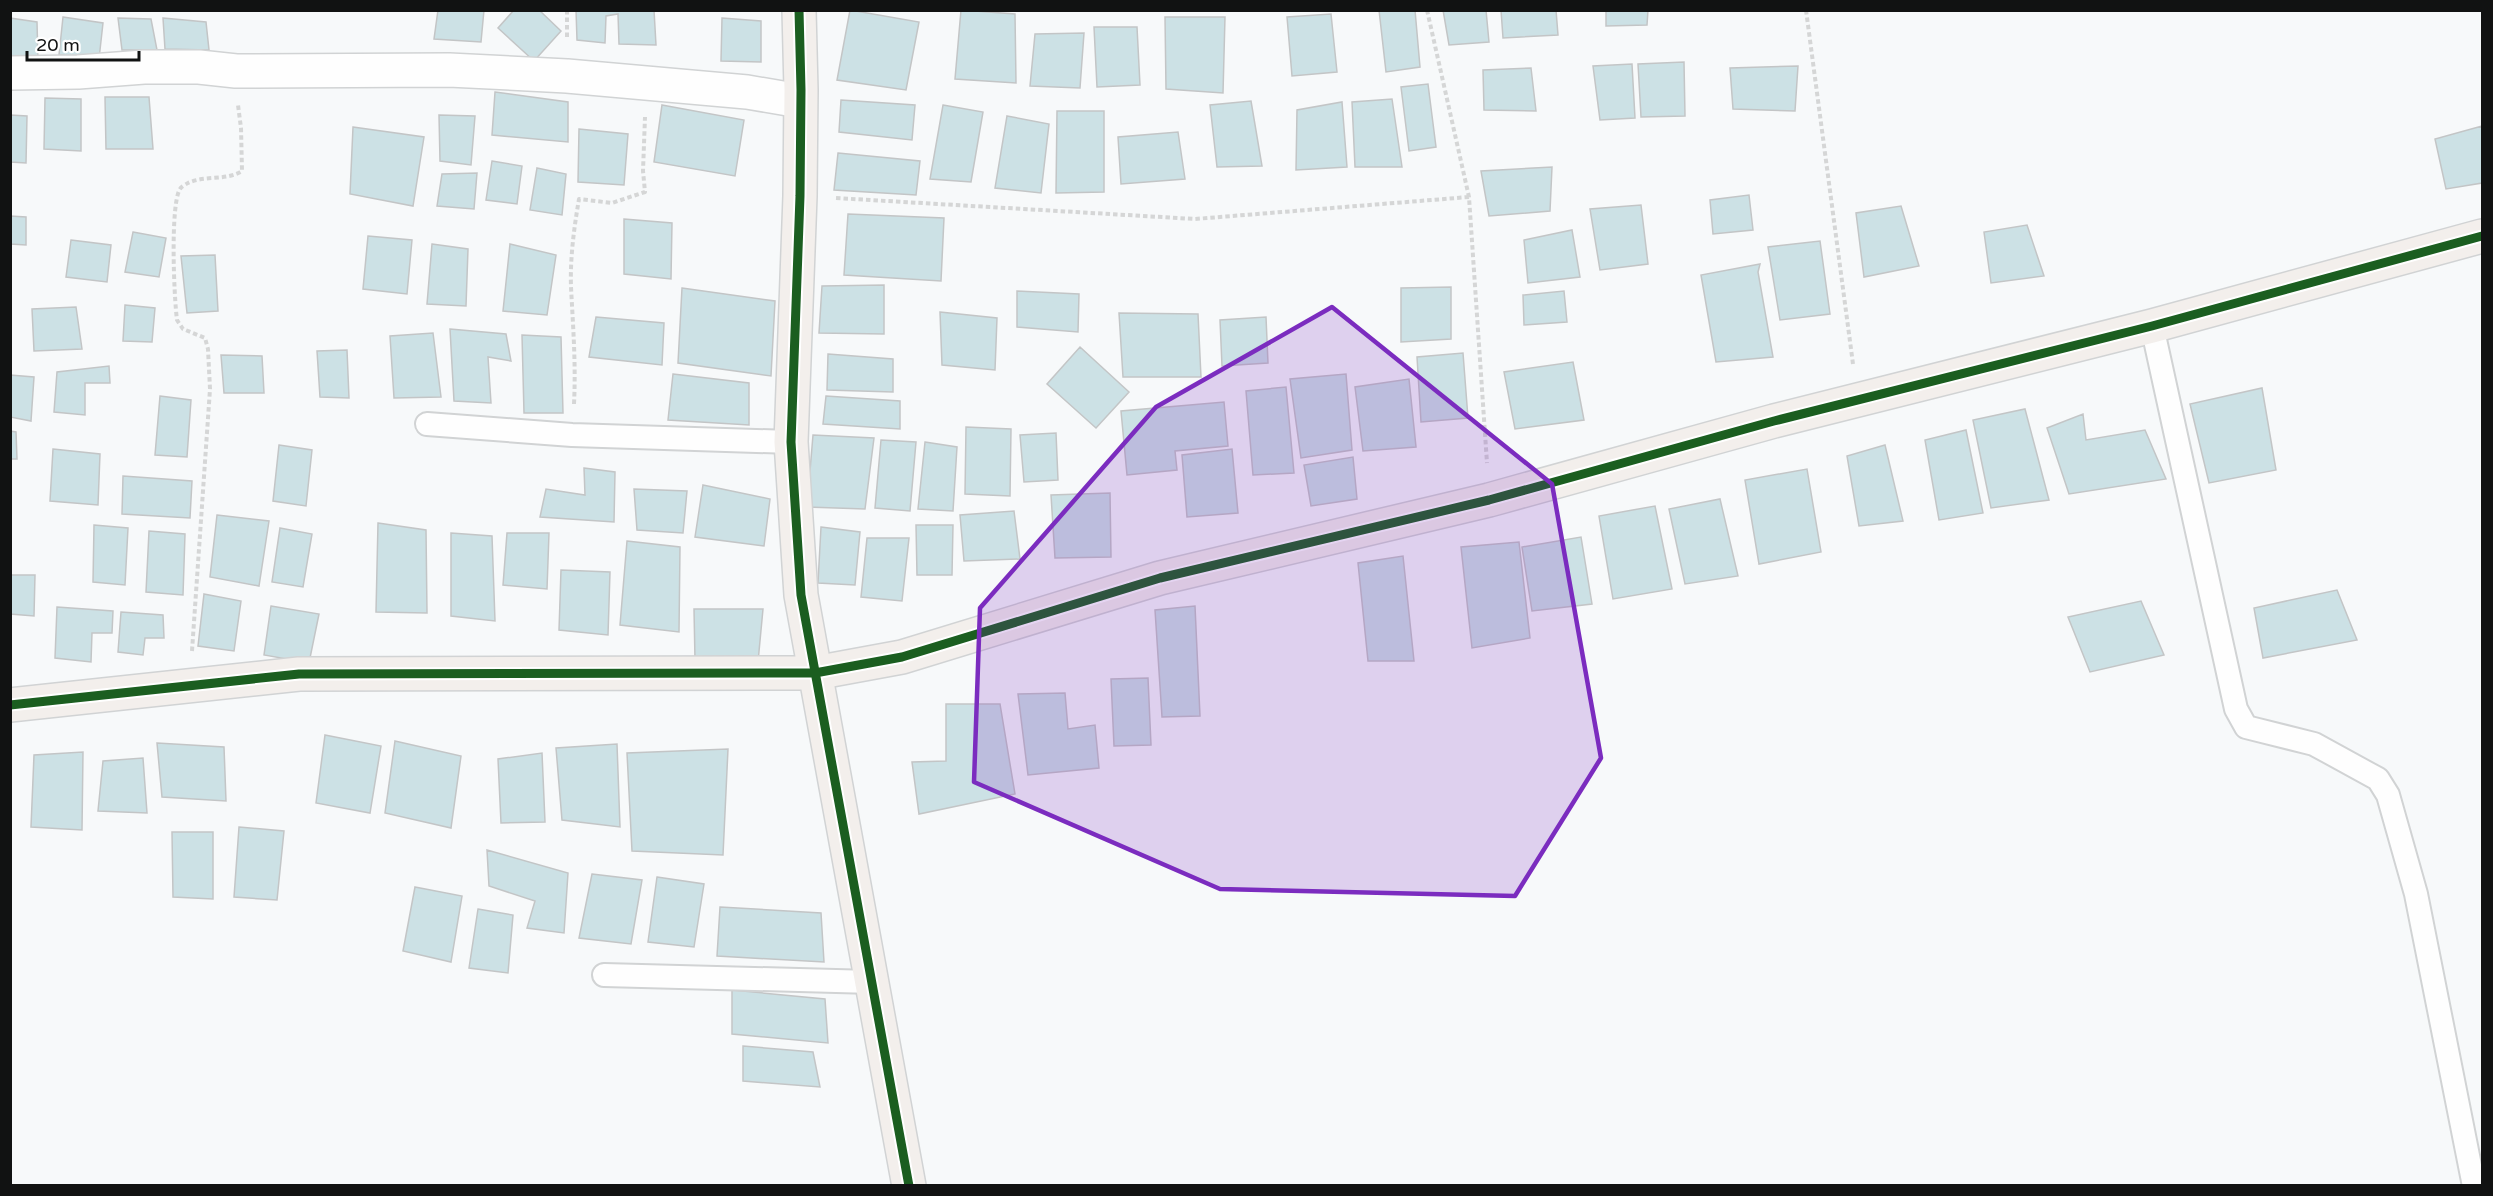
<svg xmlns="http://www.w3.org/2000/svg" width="2493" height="1196" font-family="'Varela Round',sans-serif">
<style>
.building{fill:#cce1e5;stroke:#c3c5c6;stroke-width:1.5}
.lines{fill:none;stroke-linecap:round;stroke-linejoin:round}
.lane-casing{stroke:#d1d3d4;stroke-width:26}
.street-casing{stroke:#d1d3d4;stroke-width:36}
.secondary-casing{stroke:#d1d3d4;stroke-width:36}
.path{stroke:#d5d6d6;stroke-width:4;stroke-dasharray:4.5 3;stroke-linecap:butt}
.lane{stroke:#fefefe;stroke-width:22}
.street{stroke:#fefefe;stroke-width:33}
.secondary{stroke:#f3efec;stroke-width:33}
.cycleway-casing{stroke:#fff;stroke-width:13}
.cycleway{stroke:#1b5e20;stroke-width:9}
.marked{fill:#7b2cbf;fill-opacity:0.2;stroke:#7b2cbf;stroke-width:4.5;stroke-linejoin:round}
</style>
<rect width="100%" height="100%" fill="#f7f9fa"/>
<path class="building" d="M 438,10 L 484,10 L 481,42 L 434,39 Z
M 514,10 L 539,10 L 561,31 L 534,61 L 498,28 Z
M 576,10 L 654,10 L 656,45 L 619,44 L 618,14 L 606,16 L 605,43 L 577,40 Z
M 850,10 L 919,22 L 906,90 L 837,80 Z
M 961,10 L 1015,14 L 1016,83 L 955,79 Z
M 1379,10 L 1415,10 L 1420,67 L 1386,72 Z
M 1443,10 L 1486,10 L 1489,42 L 1449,45 Z
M 1501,10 L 1556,10 L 1558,35 L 1503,38 Z
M 1606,10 L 1648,10 L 1647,25 L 1606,26 Z
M 1331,14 L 1337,72 L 1292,76 L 1287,17 Z
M 63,17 L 103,23 L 99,59 L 59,55 Z
M 1165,17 L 1225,17 L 1223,93 L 1166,89 Z
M 10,18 L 37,22 L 38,60 L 10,57 Z
M 118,18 L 151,19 L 157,50 L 122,50 Z
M 163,18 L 206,22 L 209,50 L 165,49 Z
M 722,18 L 761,21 L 761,62 L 721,61 Z
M 1094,27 L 1137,27 L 1140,85 L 1097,87 Z
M 1084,33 L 1080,88 L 1030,86 L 1035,34 Z
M 1684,62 L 1685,116 L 1641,117 L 1638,64 Z
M 1632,64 L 1635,118 L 1600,120 L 1593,66 Z
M 1798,66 L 1795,111 L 1733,109 L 1730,68 Z
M 1531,68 L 1536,111 L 1484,110 L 1483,70 Z
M 1428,84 L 1436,147 L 1409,151 L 1401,87 Z
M 495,92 L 568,102 L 568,142 L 492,135 Z
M 105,97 L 149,97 L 153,149 L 106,149 Z
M 45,98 L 81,99 L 81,151 L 44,149 Z
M 1392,99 L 1402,167 L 1355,167 L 1352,102 Z
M 841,100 L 915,105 L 912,140 L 839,132 Z
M 1251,101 L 1262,166 L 1217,167 L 1210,105 Z
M 1342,102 L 1347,167 L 1296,170 L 1297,110 Z
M 662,105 L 744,120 L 735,176 L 654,162 Z
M 943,105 L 983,112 L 971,182 L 930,179 Z
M 1057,111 L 1104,111 L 1104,192 L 1056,193 Z
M 10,115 L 27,116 L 26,163 L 10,162 Z
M 439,115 L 475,116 L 471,165 L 440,161 Z
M 1007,116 L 1049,124 L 1041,193 L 995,188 Z
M 2482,126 L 2482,183 L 2446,189 L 2435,139 Z
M 353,127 L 424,137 L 413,206 L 350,194 Z
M 579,129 L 628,134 L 624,185 L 578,182 Z
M 1178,132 L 1185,179 L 1121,184 L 1118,137 Z
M 838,153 L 920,161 L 916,195 L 834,190 Z
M 492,161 L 522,166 L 517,204 L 486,200 Z
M 1552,167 L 1550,211 L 1489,216 L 1481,171 Z
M 537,168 L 566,174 L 562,215 L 530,210 Z
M 477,173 L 474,209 L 437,206 L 442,174 Z
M 1749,195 L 1753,230 L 1713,234 L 1710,200 Z
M 1641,205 L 1648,264 L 1600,270 L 1590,209 Z
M 1901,206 L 1919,266 L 1864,277 L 1856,213 Z
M 848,214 L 944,218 L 941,281 L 844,275 Z
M 10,216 L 26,217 L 26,245 L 10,244 Z
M 624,219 L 672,223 L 671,279 L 624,274 Z
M 2027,225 L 2044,276 L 1991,283 L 1984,232 Z
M 1572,230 L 1580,277 L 1528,283 L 1524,240 Z
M 133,232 L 166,238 L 159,277 L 125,272 Z
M 368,236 L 412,240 L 407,294 L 363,289 Z
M 71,240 L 111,245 L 107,282 L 66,277 Z
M 1820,241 L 1830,314 L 1780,320 L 1768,247 Z
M 432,244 L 468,249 L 466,306 L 427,304 Z
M 510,244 L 556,255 L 547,315 L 503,311 Z
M 215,255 L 218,311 L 187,313 L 181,256 Z
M 1760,264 L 1758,272 L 1773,357 L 1716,362 L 1701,275 Z
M 884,285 L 884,334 L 819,333 L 822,286 Z
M 1451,287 L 1451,339 L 1401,342 L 1401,288 Z
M 682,288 L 775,301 L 771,376 L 678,363 Z
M 1017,291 L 1079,294 L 1078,332 L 1017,327 Z
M 1564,291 L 1567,322 L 1524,325 L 1523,295 Z
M 125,305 L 155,308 L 152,342 L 123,341 Z
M 76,307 L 82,349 L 34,351 L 32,309 Z
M 940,312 L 997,318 L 995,370 L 942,365 Z
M 1119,313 L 1198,314 L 1201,377 L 1123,377 Z
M 596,317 L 664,323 L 662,365 L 589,357 Z
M 1266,317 L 1268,363 L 1222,366 L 1220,320 Z
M 450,329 L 506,334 L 511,361 L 488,357 L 491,403 L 454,401 Z
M 433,333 L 441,397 L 394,398 L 390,336 Z
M 522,335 L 561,337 L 563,413 L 524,413 Z
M 1080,347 L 1129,392 L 1096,428 L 1047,384 Z
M 347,350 L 349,398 L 320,397 L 317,351 Z
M 1463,353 L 1468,418 L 1421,422 L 1417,357 Z
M 828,354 L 893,359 L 893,392 L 827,390 Z
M 221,355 L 262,356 L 264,393 L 224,393 Z
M 1573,362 L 1584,420 L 1515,429 L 1504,372 Z
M 109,366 L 110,383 L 85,383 L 85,415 L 54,412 L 57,372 Z
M 673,374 L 749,383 L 749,425 L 668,420 Z
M 1346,374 L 1352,450 L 1301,458 L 1290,379 Z
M 10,375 L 34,377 L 31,421 L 10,417 Z
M 1409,379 L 1416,447 L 1363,451 L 1355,387 Z
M 1286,387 L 1294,473 L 1253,475 L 1246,391 Z
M 2262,388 L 2276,470 L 2209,483 L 2190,404 Z
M 160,396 L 191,400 L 187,457 L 155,455 Z
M 826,396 L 900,401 L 900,429 L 823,424 Z
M 1224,402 L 1228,446 L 1175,451 L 1177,470 L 1127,475 L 1121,411 Z
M 2025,409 L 2049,500 L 1991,508 L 1973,420 Z
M 2083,414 L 2086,440 L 2145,430 L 2166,479 L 2069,494 L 2047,428 Z
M 966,427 L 1011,429 L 1010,496 L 965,494 Z
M 1966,430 L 1983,513 L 1939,520 L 1925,440 Z
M 10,431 L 16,432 L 17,459 L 10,459 Z
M 1056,433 L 1058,480 L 1024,482 L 1020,435 Z
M 813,435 L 874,438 L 865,509 L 807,507 Z
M 881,440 L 916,442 L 910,511 L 875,508 Z
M 925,442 L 957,447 L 953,511 L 918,509 Z
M 279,445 L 312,450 L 306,506 L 273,501 Z
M 1885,445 L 1903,521 L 1859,526 L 1847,456 Z
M 53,449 L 100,454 L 98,505 L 50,501 Z
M 1232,449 L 1238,513 L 1187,517 L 1182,455 Z
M 1353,457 L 1357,499 L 1311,506 L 1304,465 Z
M 584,468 L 615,472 L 614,522 L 540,517 L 546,489 L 585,495 Z
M 1807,469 L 1821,552 L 1759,564 L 1745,480 Z
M 123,476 L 192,481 L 190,518 L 122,514 Z
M 703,485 L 770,499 L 764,546 L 695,537 Z
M 634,489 L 687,491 L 683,533 L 637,530 Z
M 1110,493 L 1111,557 L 1055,558 L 1051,495 Z
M 1720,499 L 1738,576 L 1685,584 L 1669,509 Z
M 1655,506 L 1672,589 L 1613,599 L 1599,516 Z
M 1014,511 L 1020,559 L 964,561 L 960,515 Z
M 217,515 L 269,521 L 259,586 L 210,577 Z
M 378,523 L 426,530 L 427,613 L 376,612 Z
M 94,525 L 128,528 L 125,585 L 93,582 Z
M 916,525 L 953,525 L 952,575 L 917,575 Z
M 821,527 L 860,532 L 855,585 L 818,583 Z
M 280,528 L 312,534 L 303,587 L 272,582 Z
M 149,531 L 185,534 L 183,595 L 146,592 Z
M 451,533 L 492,536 L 495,621 L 451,616 Z
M 507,533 L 549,533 L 547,589 L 503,585 Z
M 1581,537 L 1592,604 L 1532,611 L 1522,547 Z
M 867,538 L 909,538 L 902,601 L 861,597 Z
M 627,541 L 680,547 L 679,632 L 620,625 Z
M 1519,542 L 1530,638 L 1472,648 L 1461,547 Z
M 1403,556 L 1414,661 L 1368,661 L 1358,563 Z
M 561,570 L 610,572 L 608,635 L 559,630 Z
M 10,575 L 35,575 L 34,616 L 10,614 Z
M 2337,590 L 2357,640 L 2263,658 L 2254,608 Z
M 204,594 L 241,601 L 234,651 L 198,646 Z
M 2141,601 L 2164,655 L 2090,672 L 2068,617 Z
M 271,606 L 319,614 L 309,663 L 264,655 Z
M 1195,606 L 1200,716 L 1162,717 L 1155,610 Z
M 57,607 L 113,611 L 112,633 L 92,633 L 91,662 L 55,658 Z
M 694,609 L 763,609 L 758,662 L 695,660 Z
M 121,612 L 163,615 L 164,638 L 145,638 L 143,655 L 118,652 Z
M 1148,678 L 1151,745 L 1114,746 L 1111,679 Z
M 1065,693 L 1068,729 L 1095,725 L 1099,768 L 1028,775 L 1018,694 Z
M 946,704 L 1000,704 L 1015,794 L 919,814 L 912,762 L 946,761 Z
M 325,735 L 381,746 L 370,813 L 316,803 Z
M 395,741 L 461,756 L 451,828 L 385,813 Z
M 157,743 L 224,747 L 226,801 L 162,797 Z
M 617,744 L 620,827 L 562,820 L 556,748 Z
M 728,749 L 723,855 L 632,851 L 627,753 Z
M 83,752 L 82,830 L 31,827 L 34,755 Z
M 542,753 L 545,822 L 501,823 L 498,759 Z
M 143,758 L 147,813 L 98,811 L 103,761 Z
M 239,827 L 284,831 L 277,900 L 234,897 Z
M 172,832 L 213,832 L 213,899 L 173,897 Z
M 487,850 L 568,873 L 564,933 L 527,928 L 535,901 L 489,886 Z
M 592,874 L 642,880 L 631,944 L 579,938 Z
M 657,877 L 704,884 L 694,947 L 648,942 Z
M 415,887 L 462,896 L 451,962 L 403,951 Z
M 720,907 L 821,913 L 824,962 L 717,956 Z
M 478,909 L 513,915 L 508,973 L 469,968 Z
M 732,990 L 825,999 L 828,1043 L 732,1034 Z
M 743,1046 L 813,1052 L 820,1087 L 743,1081 Z"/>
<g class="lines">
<g class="lane-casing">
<path id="lane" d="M 2152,326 L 2236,709 L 2246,727 L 2314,744 L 2378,779 L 2388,795 L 2416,894 L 2474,1186
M 427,424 L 572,435 L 791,442
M 604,975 L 873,982"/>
</g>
<g class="street-casing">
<path id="street" d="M 10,73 L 78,72 L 144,67 L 199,67 L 236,71 L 449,70 L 567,76 L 747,92 L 800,101"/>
</g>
<g class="secondary-casing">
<path id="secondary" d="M 799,10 L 801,90 L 800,196 L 791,442 L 801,595 L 909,1186
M 10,705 L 299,674 L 815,673 L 902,657 L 1160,578 L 1489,500 L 1774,421 L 2152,326 L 2482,236"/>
</g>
<path class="path" d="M 567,10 L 567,39
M 1427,10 L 1469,197 L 1487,463
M 1806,10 L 1853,364
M 836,198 L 1195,219 L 1469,197
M 574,404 C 576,364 573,326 571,287 C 570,258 574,228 579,199 L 612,203 L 645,192 L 643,171 L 645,117
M 192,651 L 210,389 L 208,349 L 205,338 L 183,329 L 177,320 C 174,298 170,205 180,189 C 181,187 186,184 188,183 C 205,175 226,181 242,171 L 241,128 L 238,105"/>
<use href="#lane" class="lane"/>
<use href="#street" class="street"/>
<use href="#secondary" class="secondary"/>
<g class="cycleway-casing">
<path id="cycleway" d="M 799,10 L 801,90 L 800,196 L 791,442 L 801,595 L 909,1186
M 10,705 L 299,674 L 815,673 L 902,657 L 1160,578 L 1489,500 L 1774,421 L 2152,326 L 2482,236"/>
</g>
<use href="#cycleway" class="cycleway"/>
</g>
<path class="marked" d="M 1332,307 L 1552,484 L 1601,758 L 1515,896 L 1220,889 L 974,782 L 980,608 L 1156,407 Z"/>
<rect width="2493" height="1196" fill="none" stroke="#111212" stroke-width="24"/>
<path d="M27 51v9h112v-9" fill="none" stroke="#111212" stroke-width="3"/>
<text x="36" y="51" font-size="18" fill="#111212" stroke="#ffffff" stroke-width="4.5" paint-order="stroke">20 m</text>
</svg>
